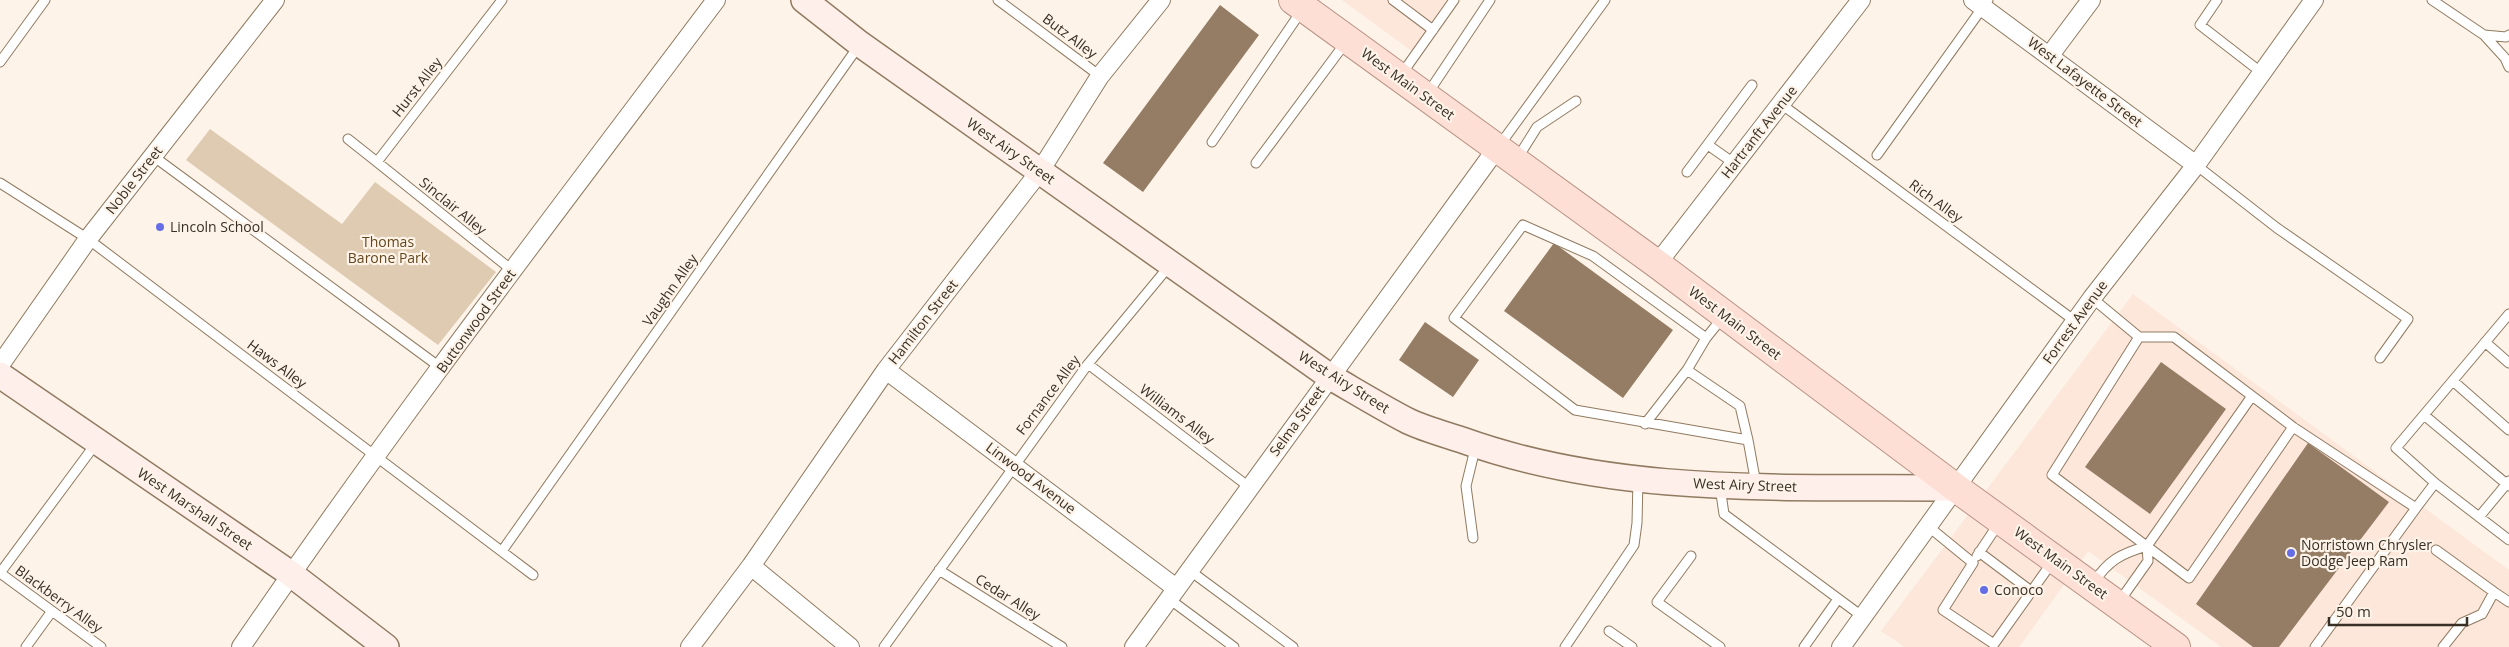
<svg xmlns="http://www.w3.org/2000/svg" width="2509" height="647" font-family="'Open Sans',sans-serif">
<style>
.commercial{fill:#fde6da}
.green{fill:#dfcbb2}
.building{fill:#947d64}
.lines{fill:none;stroke-linecap:round;stroke-linejoin:round}
.lane-casing{stroke:#907b61;stroke-width:11}
.street-casing{stroke:#907b61;stroke-width:20}
.secondary-casing{stroke:#907b61;stroke-width:28}
.primary-casing{stroke:#b99486;stroke-width:30}
.lane{stroke:#fff;stroke-width:9}
.street{stroke:#fff;stroke-width:18}
.secondary{stroke:#ffefeb;stroke-width:25}
.primary{stroke:#fedfd6;stroke-width:28}
.poi-dot{fill:#656ee7;stroke:#fdf3e8;stroke-width:2}
.labels{text-anchor:middle;stroke-width:4.5;stroke-linejoin:round;paint-order:stroke}
.street-label{font-size:14px;fill:#393025;stroke:#fdf3e8}
.poi-label{font-size:14px;fill:#393025;stroke:#fdf3e8;text-anchor:start}
.park-label{font-size:14px;fill:#64471c;stroke:#fdf3e8}
</style>
<rect width="100%" height="100%" fill="#fdf3e8"/>
<path class="commercial" d="M 1342,0 L 1461,0 L 1420,57 Z
M 2133,294 L 2509,570 L 2509,647 L 2221,647 L 2088,551 L 2019,647 L 1905,647 L 1881,631 Z"/>
<path class="green" d="M 210,129 L 342,224 L 375,182 L 496,272 L 438,345 L 186,160 Z"/>
<path class="building" d="M 1220,5 L 1259,35 L 1143,192 L 1103,163 Z
M 1554,243 L 1673,330 L 1623,398 L 1504,311 Z
M 1425,322 L 1479,360 L 1453,397 L 1399,360 Z
M 2161,362 L 2226,409 L 2150,514 L 2085,467 Z
M 2308,443 L 2389,502 L 2279,647 L 2253,647 L 2196,604 Z"/>
<g class="lines">
<g class="lane-casing">
<path id="lane" d="M 998,0 L 1100,76
M 1393,0 L 1433,30
M 2217,0 L 2200,25 L 2262,73
M 2432,0 L 2484,35 L 2506,37 L 2509,35
M 2484,35 L 2505,58 L 2509,67
M 0,62 L 45,0
M 1401,75 L 1454,0
M 1428,93 L 1490,0
M 1781,104 L 2075,321
M 348,139 L 377,162 L 502,0
M 1212,142 L 1302,10
M 1708,145 L 1735,164
M 1499,146 L 1605,0
M 1877,155 L 1988,0
M 153,156 L 441,368
M 1517,159 L 1537,127 L 1576,101
M 377,162 L 513,271
M 1256,163 L 1346,42
M 2196,165 L 2277,228 L 2408,319 L 2380,358
M 1687,172 L 1752,85
M 0,183 L 88,239 L 533,575
M 2092,298 L 2139,337 L 2052,475 L 2189,578 L 2293,427 L 2174,337 L 2139,337
M 2509,314 L 2396,448 L 2435,483 L 2509,540
M 1706,338 L 1593,256 L 1523,225 L 1454,318 L 1575,410 L 1748,440 L 1756,484
M 2485,342 L 2509,363
M 1088,364 L 1249,487
M 1687,370 L 1740,406 L 1748,440
M 2453,381 L 2509,430
M 2424,415 L 2509,486
M 1645,424 L 1687,370 L 1706,338 L 1723,317
M 2293,427 L 2416,508 L 2315,647
M 1720,487 L 1724,514 L 1863,617
M 2416,508 L 2435,483
M 2479,517 L 2509,481
M 1929,527 L 1973,563 L 1943,610 L 1994,644 L 2053,561
M 1473,538 L 1466,486 L 1476,445
M 2436,550 L 2494,592 L 2482,614 L 2462,623 L 2443,647
M 502,551 L 860,44
M 1979,552 L 2031,591
M 1691,556 L 1657,602 L 1720,647
M 1977,556 L 1999,523
M 939,570 L 1062,647
M 1189,570 L 1293,647
M 0,573 L 97,442
M 0,573 L 101,647
M 2093,583 C 2109,560 2120,554 2147,546
M 2494,592 L 2509,602
M 1168,598 L 1234,647
M 2119,602 L 2148,561 L 2147,546 L 2252,396
M 1609,631 L 1632,647
M 26,647 L 52,611
M 884,647 L 1088,364 L 1170,265
M 1565,647 L 1634,545 L 1637,523 L 1638,480
M 1804,647 L 1838,599"/>
</g>
<g class="street-casing">
<path id="street" d="M 1973,0 L 2196,165
M 2050,55 L 2091,0
M 1657,264 L 1861,0
M 0,365 L 88,239 L 275,0
M 886,370 L 1176,588
M 751,566 L 850,647
M 241,647 C 392,426 555,214 716,0
M 690,647 L 751,566 L 886,370 L 1040,171 L 1100,76 L 1161,0
M 1134,647 L 1497,148
M 1841,647 L 2092,298 L 2196,165 L 2314,0"/>
</g>
<g class="secondary-casing">
<path id="secondary" d="M 804,0 L 860,44 L 1329,376 C 1355,391 1381,407 1408,421 C 1425,429 1444,434 1462,440 C 1620,497 1791,486 1956,488
M 0,375 L 291,574 L 386,647"/>
</g>
<g class="primary-casing">
<path id="primary" d="M 1293,0 L 1657,264 L 1956,488 L 2176,647"/>
</g>
<use href="#lane" class="lane"/>
<use href="#street" class="street"/>
<use href="#secondary" class="secondary"/>
<use href="#primary" class="primary"/>
</g>
<g class="poi-dot">
<circle cx="160" cy="227" r="5"/>
<circle cx="2291" cy="553" r="5"/>
<circle cx="1984" cy="590" r="5"/>
</g>
<g class="labels">
<g class="street-label">
<text transform="translate(1070 36) rotate(37)" y="5">Butz Alley</text>
<text transform="translate(2085 82) rotate(37)" y="5">West Lafayette Street</text>
<text transform="translate(1408 84) rotate(36)" y="5">West Main Street</text>
<text transform="translate(417 87) rotate(-52)" y="5">Hurst Alley</text>
<text transform="translate(1759 132) rotate(-52)" y="5">Hartranft Avenue</text>
<text transform="translate(1011 151) rotate(35)" y="5">West Airy Street</text>
<text transform="translate(134 180) rotate(-52)" y="5">Noble Street</text>
<text transform="translate(1936 201) rotate(36)" y="5">Rich Alley</text>
<text transform="translate(453 206) rotate(39)" y="5">Sinclair Alley</text>
<text transform="translate(670 290) rotate(-55)" y="5">Vaughn Alley</text>
<text transform="translate(476 321) rotate(-54)" y="5">Buttonwood Street</text>
<text transform="translate(923 322) rotate(-52)" y="5">Hamilton Street</text>
<text transform="translate(2075 322) rotate(-54)" y="5">Forrest Avenue</text>
<text transform="translate(1735 323) rotate(37)" y="5">West Main Street</text>
<text transform="translate(277 364) rotate(37)" y="5">Haws Alley</text>
<text transform="translate(1344 382) rotate(32)" y="5">West Airy Street</text>
<text transform="translate(1048 395) rotate(-53)" y="5">Fornance Alley</text>
<text transform="translate(1177 414) rotate(37)" y="5">Williams Alley</text>
<text transform="translate(1297 421) rotate(-54)" y="5">Selma Street</text>
<text transform="translate(1031 478) rotate(37)" y="5">Linwood Avenue</text>
<text transform="translate(1745 485) rotate(2)" y="5">West Airy Street</text>
<text transform="translate(195 509) rotate(34)" y="5">West Marshall Street</text>
<text transform="translate(2061 563) rotate(36)" y="5">West Main Street</text>
<text transform="translate(1008 597) rotate(32)" y="5">Cedar Alley</text>
<text transform="translate(59 599) rotate(36)" y="5">Blackberry Alley</text>
</g>
<g class="poi-label">
<text x="170" y="232">Lincoln School</text>
<text x="2301" y="550">Norristown Chrysler<tspan x="2301" dy="16">Dodge Jeep Ram</tspan></text>
<text x="1994" y="595">Conoco</text>
</g>
<g class="park-label">
<text x="388" y="247">Thomas<tspan x="388" dy="16">Barone Park</tspan></text>
</g>
</g>
<path d="M2329 617v8h138v-8" fill="none" stroke="#393025" stroke-width="2.5"/>
<text x="2336" y="617" font-size="15" fill="#393025" stroke="#fdf3e8" stroke-width="4" paint-order="stroke">50 m</text>
</svg>
